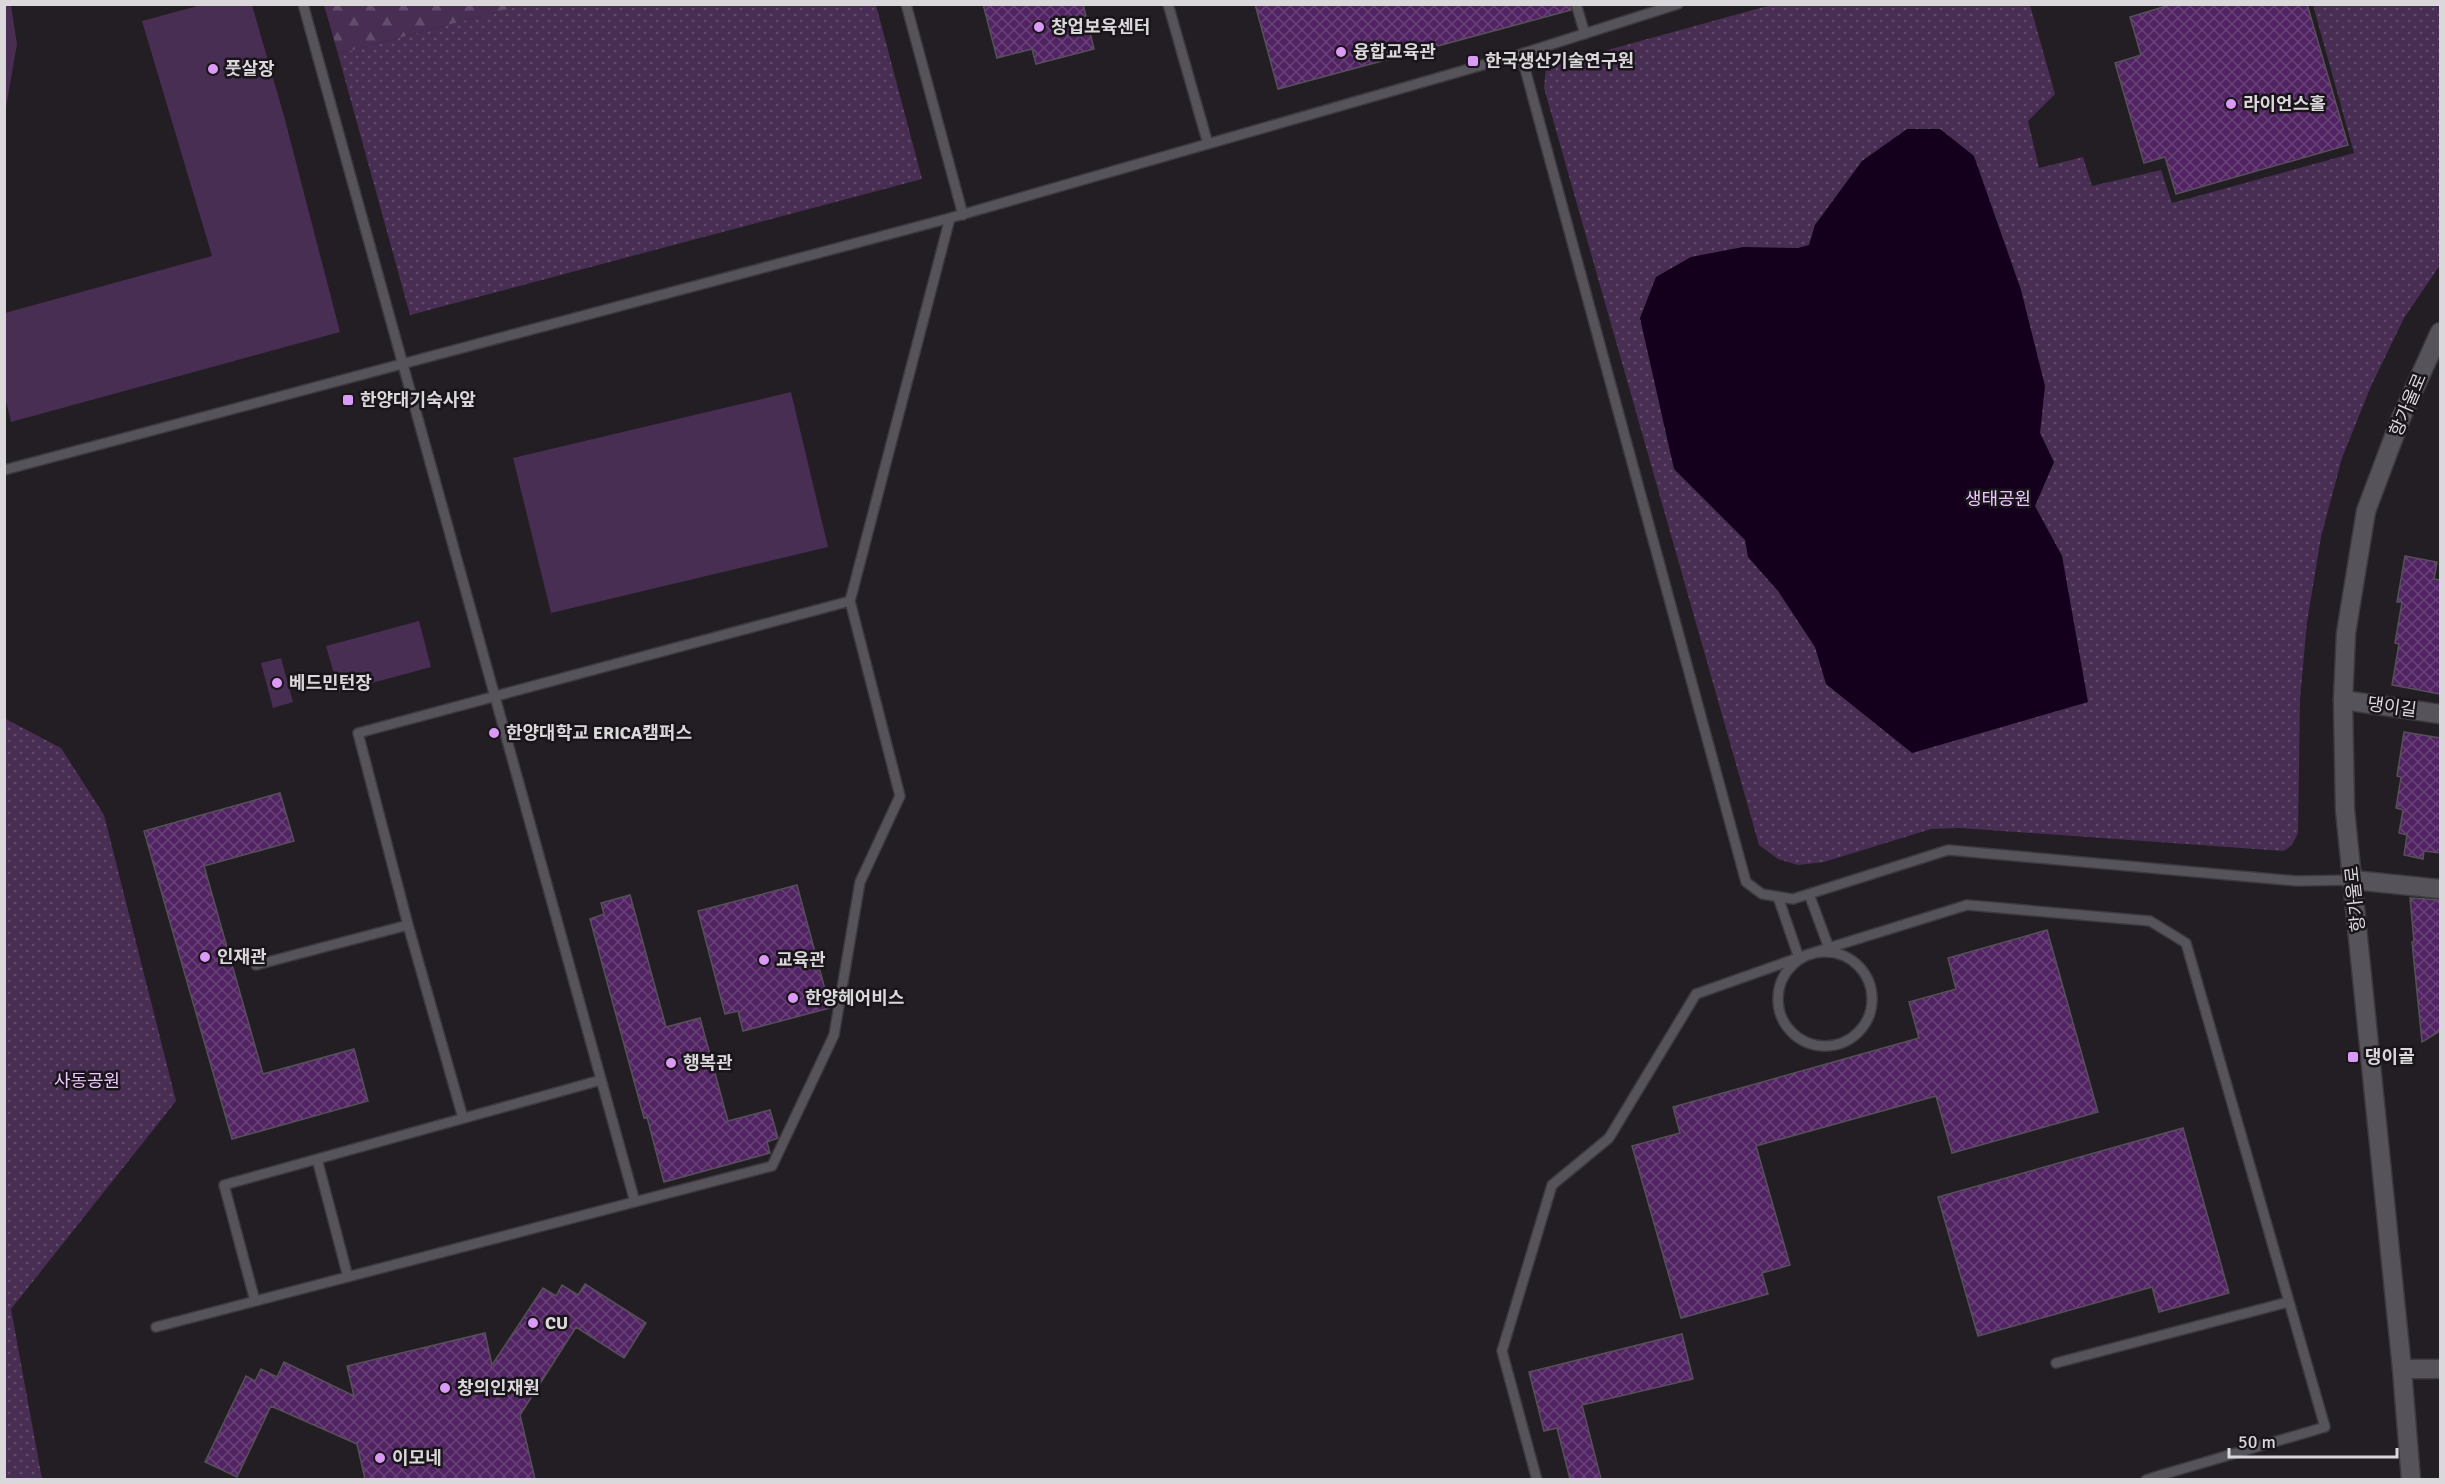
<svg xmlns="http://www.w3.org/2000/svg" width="2445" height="1484" font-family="Signika,'Noto Sans KR',sans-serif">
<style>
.grass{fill:url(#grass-dots)}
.forest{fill:url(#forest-firs)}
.pitch{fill:#482e53}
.water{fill:#14001d}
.building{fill:url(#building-cross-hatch);stroke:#565158;stroke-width:1.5}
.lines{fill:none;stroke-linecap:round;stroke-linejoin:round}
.lane-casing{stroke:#3d3a3f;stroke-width:12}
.street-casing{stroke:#3d3a3f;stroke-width:21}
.secondary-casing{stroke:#3d3a3f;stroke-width:21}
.lane{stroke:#57535a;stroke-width:9}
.street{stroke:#57535a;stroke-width:18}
.secondary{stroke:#57535a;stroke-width:18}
.poi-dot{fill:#da9af6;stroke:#19151a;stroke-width:2}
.labels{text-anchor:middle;stroke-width:5;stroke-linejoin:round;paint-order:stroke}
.poi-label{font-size:18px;font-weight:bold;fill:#dbd8dc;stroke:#19151a;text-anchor:start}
.street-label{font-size:18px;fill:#dbd8dc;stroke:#19151a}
.park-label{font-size:18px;fill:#edc6fe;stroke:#19151a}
</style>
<defs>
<pattern id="grass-dots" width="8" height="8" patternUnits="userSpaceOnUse" patternTransform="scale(1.5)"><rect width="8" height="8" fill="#482e53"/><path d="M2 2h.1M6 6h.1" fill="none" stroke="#624c6b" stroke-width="1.8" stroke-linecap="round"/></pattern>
<pattern id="forest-firs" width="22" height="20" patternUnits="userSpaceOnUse" patternTransform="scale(1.5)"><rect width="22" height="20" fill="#482e53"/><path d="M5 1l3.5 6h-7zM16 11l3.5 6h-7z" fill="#624c6b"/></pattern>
<pattern id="building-cross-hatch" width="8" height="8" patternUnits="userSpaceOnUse" patternTransform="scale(1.5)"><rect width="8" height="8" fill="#512362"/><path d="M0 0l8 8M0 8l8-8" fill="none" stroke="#694278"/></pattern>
</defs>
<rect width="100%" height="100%" fill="#221e24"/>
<path class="grass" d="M 523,5 L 876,5 L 922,179 L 410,315 L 338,54 Z
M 1771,5 L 2030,5 L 2055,94 L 2028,121 L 2039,168 L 2083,157 L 2092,186 L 2161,170 L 2172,203 L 2354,153 L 2313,5 L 2440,5 L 2440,265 L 2404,318 L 2371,386 L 2342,458 L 2321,537 L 2307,622 L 2300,699 L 2298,833 L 2292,845 L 2284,851 L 1960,828 L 1931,829 L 1824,862 L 1798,865 L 1778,859 L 1759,845 L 1544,88 L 1546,67 Z
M 4,718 L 61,748 L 104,815 L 176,1101 L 11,1309 L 42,1479 L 4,1479 Z"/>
<path class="forest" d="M 324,5 L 324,4 L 523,5 L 338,54 Z"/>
<path class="pitch" d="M 5,4 L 11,5 L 17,44 L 5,113 Z
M 201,5 L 252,5 L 284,116 L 340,332 L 11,422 L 5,397 L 5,313 L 212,256 L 142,21 Z
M 791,392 L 828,547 L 551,613 L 513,458 Z
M 419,621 L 431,667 L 339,692 L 326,646 Z
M 281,658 L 293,702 L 273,708 L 261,663 Z"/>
<path class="water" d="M 1907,129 L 1940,129 L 1974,156 L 2021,290 L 2045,386 L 2040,433 L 2054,462 L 2035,506 L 2062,556 L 2088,702 L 1912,753 L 1826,684 L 1815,647 L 1778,591 L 1748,557 L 1745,540 L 1674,469 L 1640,318 L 1656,277 L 1691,257 L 1743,247 L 1798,248 L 1809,245 L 1815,225 L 1862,161 Z"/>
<path class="building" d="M 983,4 L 1083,4 L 1094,49 L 1036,64 L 1032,49 L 997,58 Z
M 1255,4 L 1569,4 L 1571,10 L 1278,89 Z
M 2173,4 L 2307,4 L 2348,145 L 2176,194 L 2165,157 L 2144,163 L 2115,63 L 2141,55 L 2130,17 Z
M 2405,556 L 2437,562 L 2434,579 L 2440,580 L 2440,694 L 2392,685 L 2399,644 L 2395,643 L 2402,602 L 2397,602 Z
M 2404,732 L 2440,738 L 2440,853 L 2424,851 L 2423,859 L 2404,855 L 2407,835 L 2399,833 L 2403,810 L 2396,808 L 2401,777 L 2397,776 Z
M 280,793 L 294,841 L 204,866 L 263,1074 L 354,1049 L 368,1101 L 232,1139 L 144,831 Z
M 797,885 L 830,1008 L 743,1031 L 738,1011 L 725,1014 L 698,911 Z
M 630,895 L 666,1027 L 700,1018 L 728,1121 L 770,1110 L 778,1138 L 767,1142 L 770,1153 L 664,1182 L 647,1117 L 644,1118 L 590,919 L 604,914 L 601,903 Z
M 2410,898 L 2440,900 L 2440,1031 L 2422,1042 L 2412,942 L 2414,942 Z
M 2047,930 L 2098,1112 L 1952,1153 L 1936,1096 L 1756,1146 L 1790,1265 L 1762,1273 L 1768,1294 L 1681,1318 L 1632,1146 L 1680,1133 L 1673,1107 L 1919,1038 L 1909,1002 L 1956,989 L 1948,958 Z
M 2183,1128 L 2229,1293 L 2159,1312 L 2152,1287 L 1978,1336 L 1938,1197 Z
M 585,1284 L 646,1323 L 624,1358 L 576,1327 L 520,1415 L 535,1479 L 365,1479 L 357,1444 L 271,1406 L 237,1477 L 205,1462 L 246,1376 L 255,1381 L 261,1369 L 277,1377 L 284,1362 L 354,1396 L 347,1366 L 485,1333 L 492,1365 L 543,1288 L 556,1296 L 562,1285 L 578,1295 Z
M 1682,1334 L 1693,1379 L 1582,1405 L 1601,1479 L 1570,1479 L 1557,1428 L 1544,1431 L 1529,1372 Z"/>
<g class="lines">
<g class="lane-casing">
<path id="lane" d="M 303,4 L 635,1202
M 906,4 L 963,215
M 1168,4 L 1208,144
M 1576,4 L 1585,34
M 1521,54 L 1746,882 L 1762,894 L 1793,899 L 1948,850 L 2297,881 L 2354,880
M 4,470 L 950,218 L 1521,54 L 1678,4
M 1809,894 L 1829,948
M 1778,897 L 1799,958
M1778 999a47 47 0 1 1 94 0a47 47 0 1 1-94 0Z
M 256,965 L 408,925
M 463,1118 L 408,925 L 358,733 L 850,601
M 317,1159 L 348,1277
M 255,1301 L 224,1185 L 601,1080
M 156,1327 L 772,1166 L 834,1035 L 860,882 L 900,796 L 850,601 L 950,218
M 2056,1363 L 2288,1302
M 1537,1480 L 1502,1351 L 1552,1185 L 1609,1138 L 1696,994 L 1809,954 L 1967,905 L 2150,921 L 2186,943 L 2325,1427 L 2158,1476
M 2146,1480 L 2158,1476 L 2159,1480"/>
</g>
<g class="street-casing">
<path id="street" d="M 2343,700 L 2440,714
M 2354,880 L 2440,889
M 2402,1369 L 2440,1369"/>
</g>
<g class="secondary-casing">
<path id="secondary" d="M 2411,1480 L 2402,1369 L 2345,810 L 2343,700 L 2346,633 L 2366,511 L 2401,418 L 2440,332"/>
</g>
<use href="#lane" class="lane"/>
<use href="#street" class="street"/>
<use href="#secondary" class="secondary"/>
</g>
<g class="poi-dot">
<circle cx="1039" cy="27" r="6"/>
<circle cx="1341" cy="52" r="6"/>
<rect x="1467" y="55" width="12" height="12" rx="3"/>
<circle cx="213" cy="69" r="6"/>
<circle cx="2231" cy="104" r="6"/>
<rect x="342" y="394" width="12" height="12" rx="3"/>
<circle cx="277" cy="683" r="6"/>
<circle cx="494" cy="733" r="6"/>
<circle cx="205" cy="957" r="6"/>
<circle cx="764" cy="960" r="6"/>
<circle cx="793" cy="998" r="6"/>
<rect x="2347" y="1051" width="12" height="12" rx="3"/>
<circle cx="671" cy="1063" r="6"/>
<circle cx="533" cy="1323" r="6"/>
<circle cx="445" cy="1388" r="6"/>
<circle cx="380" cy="1458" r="6"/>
</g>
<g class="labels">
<g class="poi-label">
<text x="1051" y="33">창업보육센터</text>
<text x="1353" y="58">융합교육관</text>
<text x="1485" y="67">한국생산기술연구원</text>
<text x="225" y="75">풋살장</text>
<text x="2243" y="110">라이언스홀</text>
<text x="360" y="406">한양대기숙사앞</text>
<text x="289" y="689">베드민턴장</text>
<text x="506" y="739">한양대학교 ERICA캠퍼스</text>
<text x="217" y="963">인재관</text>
<text x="776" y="966">교육관</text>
<text x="805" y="1004">한양헤어비스</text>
<text x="2365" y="1063">댕이골</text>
<text x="683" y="1069">행복관</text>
<text x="545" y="1329">CU</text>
<text x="457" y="1394">창의인재원</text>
<text x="392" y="1464">이모네</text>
</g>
<g class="street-label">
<text transform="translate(2408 405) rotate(-67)" y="6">항가울로</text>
<text transform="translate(2392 707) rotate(8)" y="6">댕이길</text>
<text transform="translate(2355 899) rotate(-96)" y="6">항가울로</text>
</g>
<g class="park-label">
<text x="1998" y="505">생태공원</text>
<text x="87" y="1087">사동공원</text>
</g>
</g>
<rect width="2445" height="1484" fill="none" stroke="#dbd8dc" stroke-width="12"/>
<path d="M2229 1448v9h168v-9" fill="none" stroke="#dbd8dc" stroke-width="3"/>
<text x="2238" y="1448" font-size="18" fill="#dbd8dc" stroke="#19151a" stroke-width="4.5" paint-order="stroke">50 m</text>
</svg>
